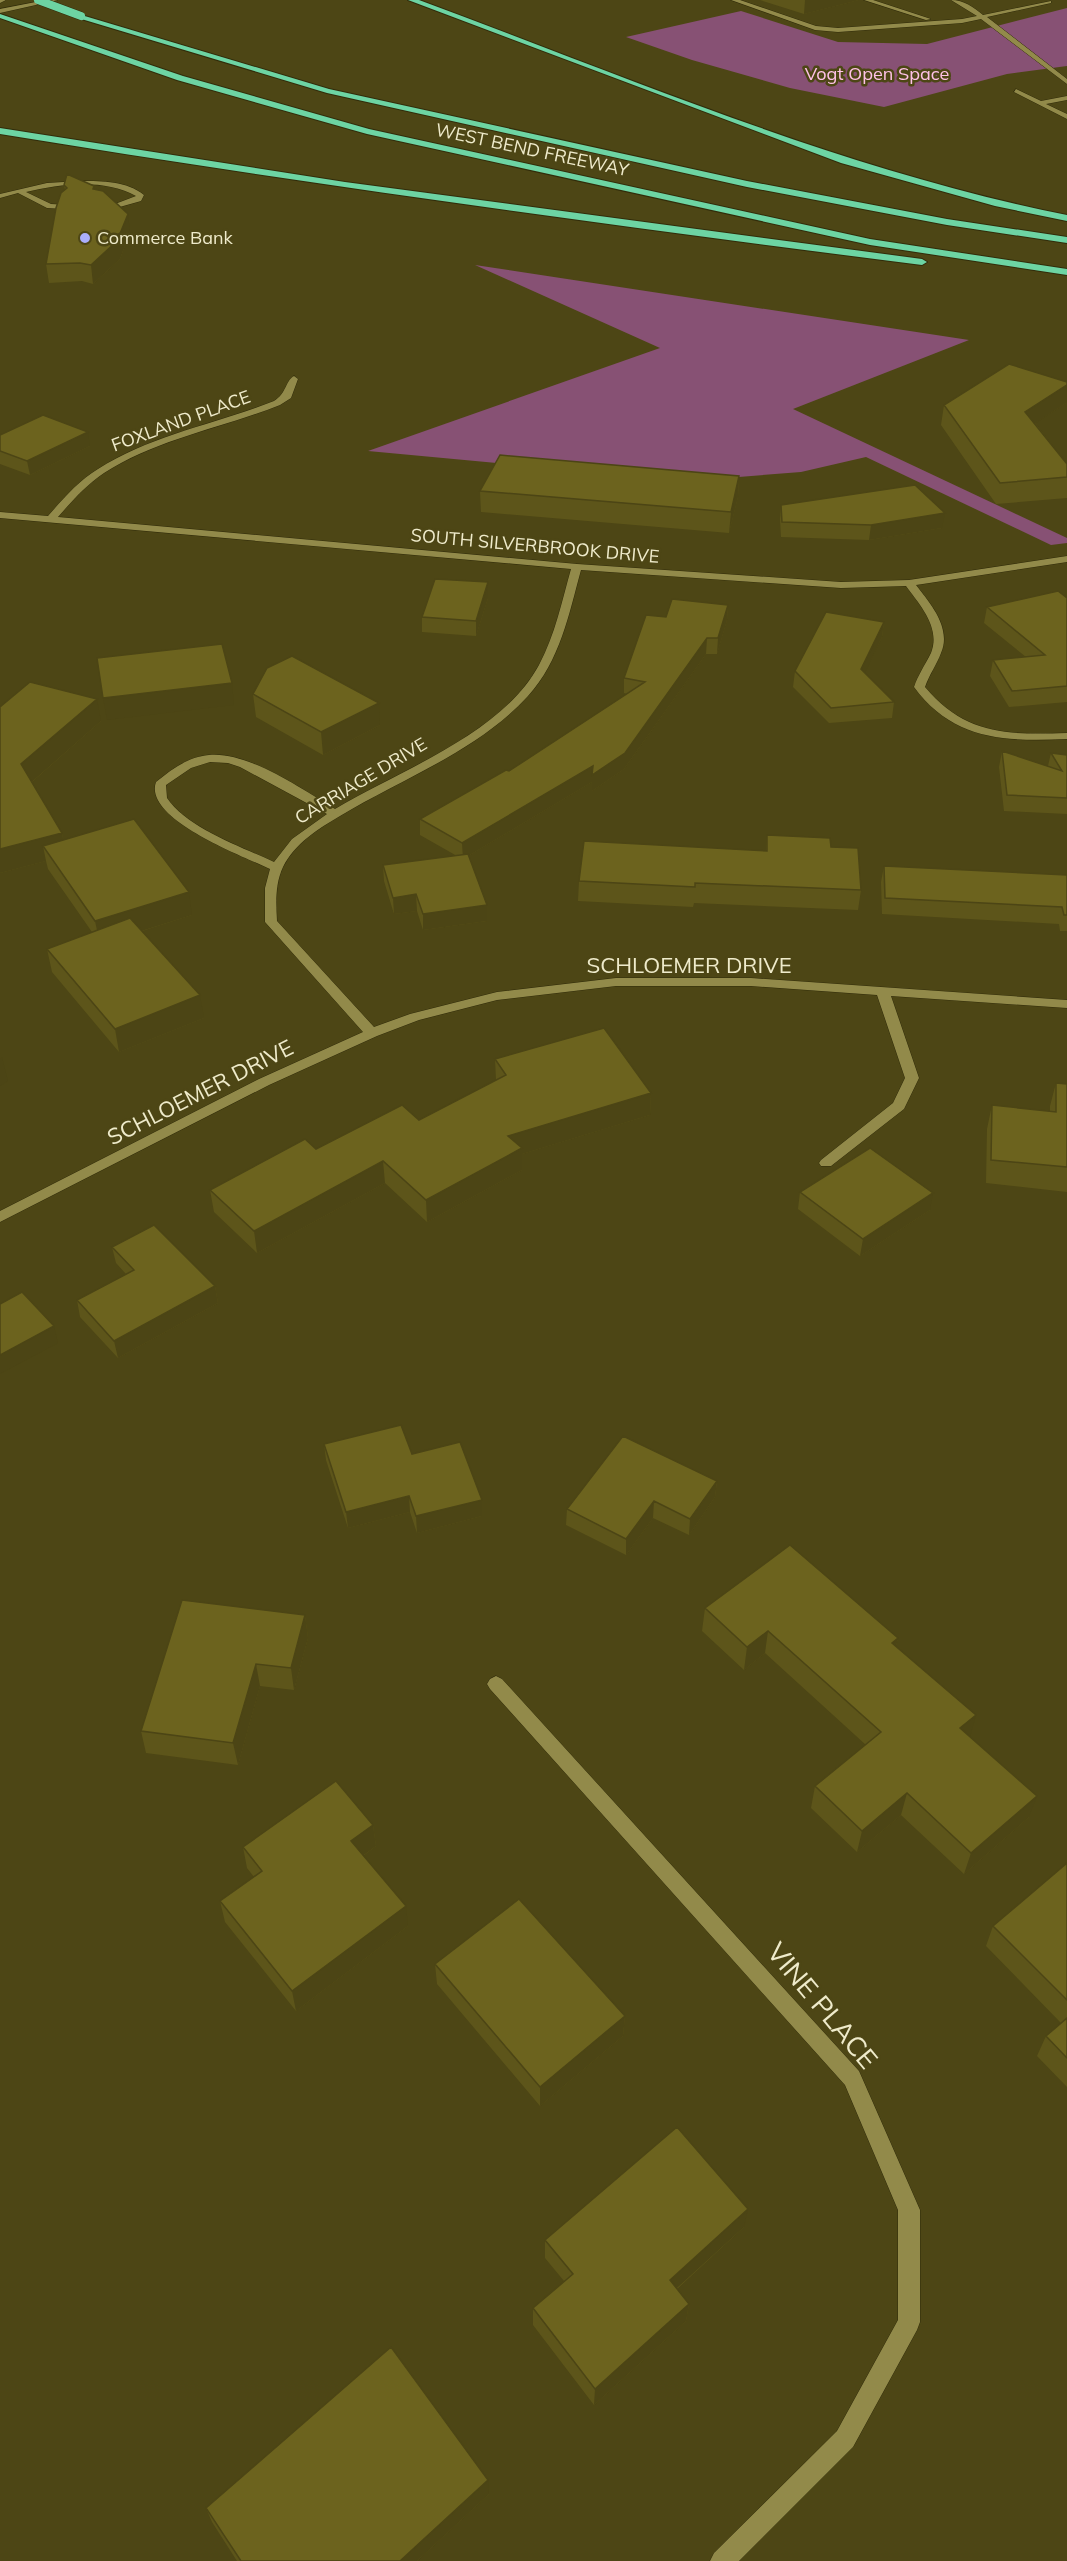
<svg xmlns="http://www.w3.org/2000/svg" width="1067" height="2561" font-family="Mulish,sans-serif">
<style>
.green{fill:#875174}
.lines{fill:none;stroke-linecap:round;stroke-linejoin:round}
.minor-casing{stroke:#312c0a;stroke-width:1}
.highway-casing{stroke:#312c0a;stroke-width:2}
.minor{fill:#928a4a;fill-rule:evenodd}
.highway{fill:#6dd4a3;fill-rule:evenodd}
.highway-bridge-casing{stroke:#312c0a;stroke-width:9;stroke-linecap:butt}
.highway-bridge{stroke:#6dd4a3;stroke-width:8}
.wall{fill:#5d551a}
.shaded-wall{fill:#4c4515}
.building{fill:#6c631e;stroke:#4c4515;stroke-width:1.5}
.poi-dot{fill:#abaffb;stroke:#4d4615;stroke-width:2}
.labels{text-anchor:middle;stroke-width:5;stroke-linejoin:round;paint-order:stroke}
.far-park-label{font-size:18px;fill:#ffc2e8;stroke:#4d4615}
.far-street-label{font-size:18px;fill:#efebcb;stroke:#4d4615}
.far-poi-label{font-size:18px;fill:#efebcb;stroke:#4d4615;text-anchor:start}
.street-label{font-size:22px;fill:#efebcb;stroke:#4d4615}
.near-street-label{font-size:27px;fill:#efebcb;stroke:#4d4615}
</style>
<rect width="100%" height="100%" fill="#4d4615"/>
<path class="green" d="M 1067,8 L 1067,66 L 1007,74 L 884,107 L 790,88 L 692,60 L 626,37 L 741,11 L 838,42 L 927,44 Z
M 475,265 L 969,340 L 793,409 L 1067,538 L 1067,543 L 1051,545 L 866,457 L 801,472 L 726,478 L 616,474 L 368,451 L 660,348 Z"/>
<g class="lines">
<g class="minor-casing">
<path id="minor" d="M 0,0 L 6,0 L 0,3 Z
M 46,0 L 58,0 L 0,13 L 0,9 Z
M 731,0 L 740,0 L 816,26 L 838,28 L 962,19 L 977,16 L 951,0 C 964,0 973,7 983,15 L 1051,1 L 1051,3 L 987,17 L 1067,79 L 1067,84 L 981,19 L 962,23 L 838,32 L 815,30 Z
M 864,0 L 873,0 L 931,19 L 926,20 Z
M 1016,89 L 1041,101 L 1067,96 L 1067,100 L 1046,104 L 1067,114 L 1067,119 L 1014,92 Z
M 81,181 C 102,181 127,181 144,195 L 141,201 L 116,208 L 97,206 L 115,204 L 136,196 C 104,178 60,184 26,192 L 51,204 L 68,205 L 65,209 L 47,208 L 18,193 L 0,198 L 0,194 L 47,183 Z
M 294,376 L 298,379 L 291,398 L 280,405 C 222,428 157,439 104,473 C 86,485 72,501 58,517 L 577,564 L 841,582 L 909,580 L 1067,556 L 1067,562 L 916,585 C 930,603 952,628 941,653 C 937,664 929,675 925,687 C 965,735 1008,735 1067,733 L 1067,739 C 1005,742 953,740 914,687 C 918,675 925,665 931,653 C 941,628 920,605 906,586 L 841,588 L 581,570 C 569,614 560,661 528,696 C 478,751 403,778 340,816 C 318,829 295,843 283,867 C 275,884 276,903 277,921 L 374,1027 L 410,1014 L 497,992 L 616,978 L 751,978 L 1067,1000 L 1067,1008 L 891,996 L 919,1078 L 904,1109 L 831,1166 L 821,1166 L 819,1163 L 821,1160 L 893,1103 L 905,1078 L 877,995 L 751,986 L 616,986 L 497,1000 L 419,1020 L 377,1036 L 269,1085 L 0,1222 L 0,1211 L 259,1079 L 363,1032 L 265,922 L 265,888 L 270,869 C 243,856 143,819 156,782 C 172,769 188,757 209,755 C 248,751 303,790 335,809 C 400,770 502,734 539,665 C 555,635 562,601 571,569 L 0,518 L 0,512 L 48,516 C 63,499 78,481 98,469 C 151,435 216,424 274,401 C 287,393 285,381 294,376 ZM 210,762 L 228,763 L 240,767 L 327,814 L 292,839 L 274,862 C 242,847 187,828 167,798 L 166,785 L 191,768 Z
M 496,1676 L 502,1679 L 859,2071 L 920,2210 L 920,2322 L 917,2330 L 853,2447 L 739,2561 L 710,2561 L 714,2553 L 837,2431 L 898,2320 L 898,2210 L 845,2085 L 490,1689 L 487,1684 L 490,1679 Z"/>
</g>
<g class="highway-casing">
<path id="highway" d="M 408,0 L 419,0 C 632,79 843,170 1067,215 L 1067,221 L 995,206 L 841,163 Z
M 0,14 L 183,76 L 369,129 L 870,239 L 1067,269 L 1067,275 L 870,245 L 367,134 L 177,80 L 0,18 Z
M 78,14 L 329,89 L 747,181 L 947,219 L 1067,237 L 1067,243 L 947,225 L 747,187 L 327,93 L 78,18 Z
M 0,128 L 345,182 L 922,259 L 927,262 L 922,265 C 614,226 306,184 0,134 Z"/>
</g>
<use href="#minor" class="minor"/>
<use href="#highway" class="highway"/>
<g class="highway-bridge-casing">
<path id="highway-bridge" d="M 38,0 L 81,16"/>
</g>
<use href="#highway-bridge" class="highway-bridge"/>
</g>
<path class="wall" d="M 760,0 L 859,0 L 804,14 Z
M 64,185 L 94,190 L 130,232 L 120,259 L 93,284 L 82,281 L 49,283 L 46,264 L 65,190 Z
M 1066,403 L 1035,423 L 1067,464 L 1067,498 L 996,504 L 941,425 L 944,405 Z
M 0,435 L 90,446 L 30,475 L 0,464 Z
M 739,476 L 738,497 L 729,533 L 481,512 L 480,491 Z
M 781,505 L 942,528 L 869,540 L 781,537 L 780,519 Z
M 488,598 L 476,636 L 422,632 L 422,617 Z
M 1067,598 L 1067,702 L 1009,707 L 990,676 L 993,660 L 1026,657 L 984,623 L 987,607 Z
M 728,605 L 727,620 L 717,654 L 706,654 L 624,769 L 592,791 L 592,782 L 468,856 L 487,921 L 423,930 L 417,911 L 394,914 L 384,881 L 383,865 L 457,856 L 420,835 L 420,819 L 509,771 L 627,694 L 624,693 L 624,678 L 666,617 Z
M 884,622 L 882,637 L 864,673 L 894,702 L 892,718 L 829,723 L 793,687 L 795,671 Z
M 253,694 L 380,725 L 323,755 L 256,717 Z
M 0,707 L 101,721 L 32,782 L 62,833 L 63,840 L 192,915 L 142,931 L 204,1018 L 119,1052 L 52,972 L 47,949 L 92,932 L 48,869 L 46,861 L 0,873 Z
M 1002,751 L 1048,766 L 1051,753 L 1067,755 L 1067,814 L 1004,811 L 999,767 Z
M 767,835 L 831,847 L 861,890 L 858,910 L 694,903 L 693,907 L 578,901 L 579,881 L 766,851 Z
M 884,866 L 1067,875 L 1067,931 L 1060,931 L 1059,924 L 882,914 L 881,882 Z
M 495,1059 L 651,1093 L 650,1115 L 522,1154 L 522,1170 L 427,1222 L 385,1183 L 257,1253 L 214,1212 L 210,1190 L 316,1149 L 419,1120 L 496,1080 Z
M 1056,1083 L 1067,1084 L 1067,1192 L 986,1183 L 987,1129 L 992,1105 L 1050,1111 L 1050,1106 Z
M 800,1192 L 930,1210 L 860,1256 L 798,1209 Z
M 112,1247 L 215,1286 L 218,1303 L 118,1358 L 80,1317 L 77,1300 L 126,1274 L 116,1263 Z
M 324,1444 L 412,1454 L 482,1500 L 482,1516 L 417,1533 L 410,1512 L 348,1528 L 326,1460 Z
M 717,1481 L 715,1497 L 689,1535 L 653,1518 L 626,1555 L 566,1525 L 567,1509 Z
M 705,1608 L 898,1638 L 896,1646 L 970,1737 L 1029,1817 L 964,1874 L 901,1815 L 857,1852 L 811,1808 L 815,1786 L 866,1745 L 765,1653 L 744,1670 L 702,1631 Z
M 305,1615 L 308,1638 L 294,1690 L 260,1686 L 238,1765 L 146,1753 L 141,1731 Z
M 373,1825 L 376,1846 L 363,1856 L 408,1926 L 296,2011 L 225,1922 L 220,1901 L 254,1877 L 247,1868 L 243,1847 Z
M 1067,1863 L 1067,2087 L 1037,2056 L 1046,2036 L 1061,2023 L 986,1946 L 993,1926 Z
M 435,1964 L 625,2016 L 623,2036 L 540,2106 L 437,1984 Z
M 744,2227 L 677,2289 L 689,2304 L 686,2321 L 594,2405 L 533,2325 L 533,2308 L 564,2281 L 545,2258 L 545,2240 Z
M 489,2494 L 417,2561 L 237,2561 L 212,2522 L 206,2508 Z"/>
<path class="shaded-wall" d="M 805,0 L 859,0 L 804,14 Z
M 128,214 L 130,232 L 120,259 L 93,284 L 91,265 Z
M 1067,385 L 1066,403 L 1022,432 L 1025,412 Z
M 88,432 L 90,446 L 30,475 L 27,461 Z
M 739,476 L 738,497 L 729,533 L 731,512 Z
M 945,513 L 942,528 L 869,540 L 871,525 Z
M 488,582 L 488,598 L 476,636 L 476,621 Z
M 728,605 L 727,620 L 717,654 L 718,638 Z
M 884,622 L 882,637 L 859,685 L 861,669 Z
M 707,638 L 706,654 L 624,769 L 592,791 L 592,782 L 463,859 L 462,843 Z
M 232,683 L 234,705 L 107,720 L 103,698 Z
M 97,699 L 101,721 L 26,787 L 21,764 Z
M 379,703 L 380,725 L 323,755 L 321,732 Z
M 62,833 L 66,856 L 43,846 L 46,861 L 0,873 L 0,849 Z
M 189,892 L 192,915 L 100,944 L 95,921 Z
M 416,894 L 417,911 L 394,914 L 393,898 Z
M 487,905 L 487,921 L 423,930 L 423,914 Z
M 200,995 L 204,1018 L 119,1052 L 115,1029 Z
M 2,1057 L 8,1081 L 0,1086 L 0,1059 Z
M 651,1093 L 650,1115 L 522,1154 L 522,1170 L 427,1222 L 426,1200 L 508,1136 Z
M 383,1161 L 385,1183 L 257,1253 L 254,1231 Z
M 933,1193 L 930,1210 L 860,1256 L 863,1239 Z
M 215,1286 L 218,1303 L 118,1358 L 114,1341 Z
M 54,1326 L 58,1343 L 0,1374 L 0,1355 Z
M 717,1481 L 715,1497 L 689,1535 L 690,1519 Z
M 409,1496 L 410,1512 L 348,1528 L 346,1512 Z
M 482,1500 L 482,1516 L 417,1533 L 416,1516 Z
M 654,1501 L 653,1518 L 626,1555 L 626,1539 Z
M 305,1615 L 308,1638 L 294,1690 L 291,1668 Z
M 768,1631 L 765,1653 L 744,1670 L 747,1647 Z
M 898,1638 L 893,1661 L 892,1643 Z
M 256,1664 L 260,1686 L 238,1765 L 233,1743 Z
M 976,1715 L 970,1737 L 960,1728 Z
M 907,1793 L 901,1815 L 857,1852 L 862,1831 Z
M 1037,1796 L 1029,1817 L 964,1874 L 971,1853 Z
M 373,1825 L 376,1846 L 353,1863 L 351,1841 Z
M 406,1906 L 408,1926 L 296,2011 L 292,1991 Z
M 625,2016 L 623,2036 L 540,2106 L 540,2087 Z
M 748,2209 L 744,2227 L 667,2297 L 670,2280 Z
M 689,2304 L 686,2321 L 594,2405 L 595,2389 Z
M 488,2480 L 489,2494 L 417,2561 L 400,2561 Z"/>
<path class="building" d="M 67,174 L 94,186 L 93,189 L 103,191 L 128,214 L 117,241 L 91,265 L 80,263 L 46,264 L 56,208 L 61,193 L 67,188 L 64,185 Z
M 1009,364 L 1067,382 L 1067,385 L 1025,412 L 1067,464 L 1067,477 L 1000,483 L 944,405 Z
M 43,415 L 88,432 L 27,461 L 0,451 L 0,435 Z
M 500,455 L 739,476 L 731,512 L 480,491 Z
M 915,485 L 945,513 L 871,525 L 782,522 L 781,505 Z
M 435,579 L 488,582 L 476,621 L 422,617 Z
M 1058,591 L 1067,598 L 1067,686 L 1012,691 L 993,660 L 1045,655 L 987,607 Z
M 672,599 L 728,605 L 718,638 L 707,638 L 625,753 L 592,775 L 593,766 L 462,843 L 420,819 L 506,770 L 509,771 L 645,682 L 624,678 L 646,615 L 666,617 Z
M 826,612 L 884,622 L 861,669 L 894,702 L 831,708 L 795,671 Z
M 222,644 L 232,683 L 103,698 L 97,658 Z
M 292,656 L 379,703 L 321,732 L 253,694 L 267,668 Z
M 30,682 L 97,699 L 21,764 L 62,833 L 0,849 L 0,707 Z
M 1002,751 L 1062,771 L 1051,753 L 1067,755 L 1067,798 L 1007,795 Z
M 134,819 L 189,892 L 95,921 L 43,846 Z
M 767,835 L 830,838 L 831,847 L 858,848 L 861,890 L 695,883 L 695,887 L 579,881 L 584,841 L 767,851 Z
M 468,854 L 487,905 L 423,914 L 416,894 L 393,898 L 383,865 Z
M 884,866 L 1067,875 L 1067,915 L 1064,915 L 1062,907 L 885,898 Z
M 130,918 L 200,995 L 115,1029 L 47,949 Z
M 604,1028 L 651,1093 L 508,1136 L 522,1148 L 426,1200 L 383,1161 L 254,1231 L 210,1190 L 305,1139 L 316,1149 L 402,1105 L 419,1120 L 506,1075 L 495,1059 Z
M 1056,1083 L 1067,1084 L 1067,1167 L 991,1160 L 992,1105 L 1056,1112 Z
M 870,1148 L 933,1193 L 863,1239 L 800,1192 Z
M 154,1225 L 215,1286 L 114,1341 L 77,1300 L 134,1270 L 112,1247 Z
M 22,1292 L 54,1326 L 0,1355 L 0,1304 Z
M 401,1425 L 412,1454 L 460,1442 L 482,1500 L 416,1516 L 409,1496 L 346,1512 L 324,1444 Z
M 623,1436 L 717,1481 L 690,1519 L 654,1501 L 626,1539 L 567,1509 Z
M 790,1545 L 898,1638 L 892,1643 L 976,1715 L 960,1728 L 1037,1796 L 971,1853 L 907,1793 L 862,1831 L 815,1786 L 881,1732 L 768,1631 L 747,1647 L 705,1608 Z
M 182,1600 L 305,1615 L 291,1668 L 256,1664 L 233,1743 L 141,1731 Z
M 336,1781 L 373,1825 L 351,1841 L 406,1906 L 292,1991 L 220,1901 L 262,1871 L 243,1847 Z
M 1067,1863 L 1067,2000 L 993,1926 Z
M 519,1899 L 625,2016 L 540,2087 L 435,1964 Z
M 1067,2018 L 1067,2058 L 1046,2036 Z
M 677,2127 L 748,2209 L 670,2280 L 689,2304 L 595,2389 L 533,2308 L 573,2274 L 545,2240 Z
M 391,2347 L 488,2480 L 400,2561 L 241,2561 L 206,2508 Z"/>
<circle class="poi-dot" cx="85" cy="238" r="6"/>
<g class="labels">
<g class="far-park-label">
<text x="877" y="80">Vogt Open Space</text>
</g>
<g class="far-street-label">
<text transform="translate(532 150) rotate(12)" y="6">WEST BEND FREEWAY</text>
<text transform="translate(181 421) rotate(-20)" y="6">FOXLAND PLACE</text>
<text transform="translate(535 546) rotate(5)" y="6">SOUTH SILVERBROOK DRIVE</text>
<text transform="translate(361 781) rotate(-31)" y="6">CARRIAGE DRIVE</text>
</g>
<g class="far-poi-label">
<text x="97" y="244">Commerce Bank</text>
</g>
<g class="street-label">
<text x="689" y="973">SCHLOEMER DRIVE</text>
<text transform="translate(200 1092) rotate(-27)" y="8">SCHLOEMER DRIVE</text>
</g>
<g class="near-street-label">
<text transform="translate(822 2006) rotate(50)" y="9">VINE PLACE</text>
</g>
</g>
</svg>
